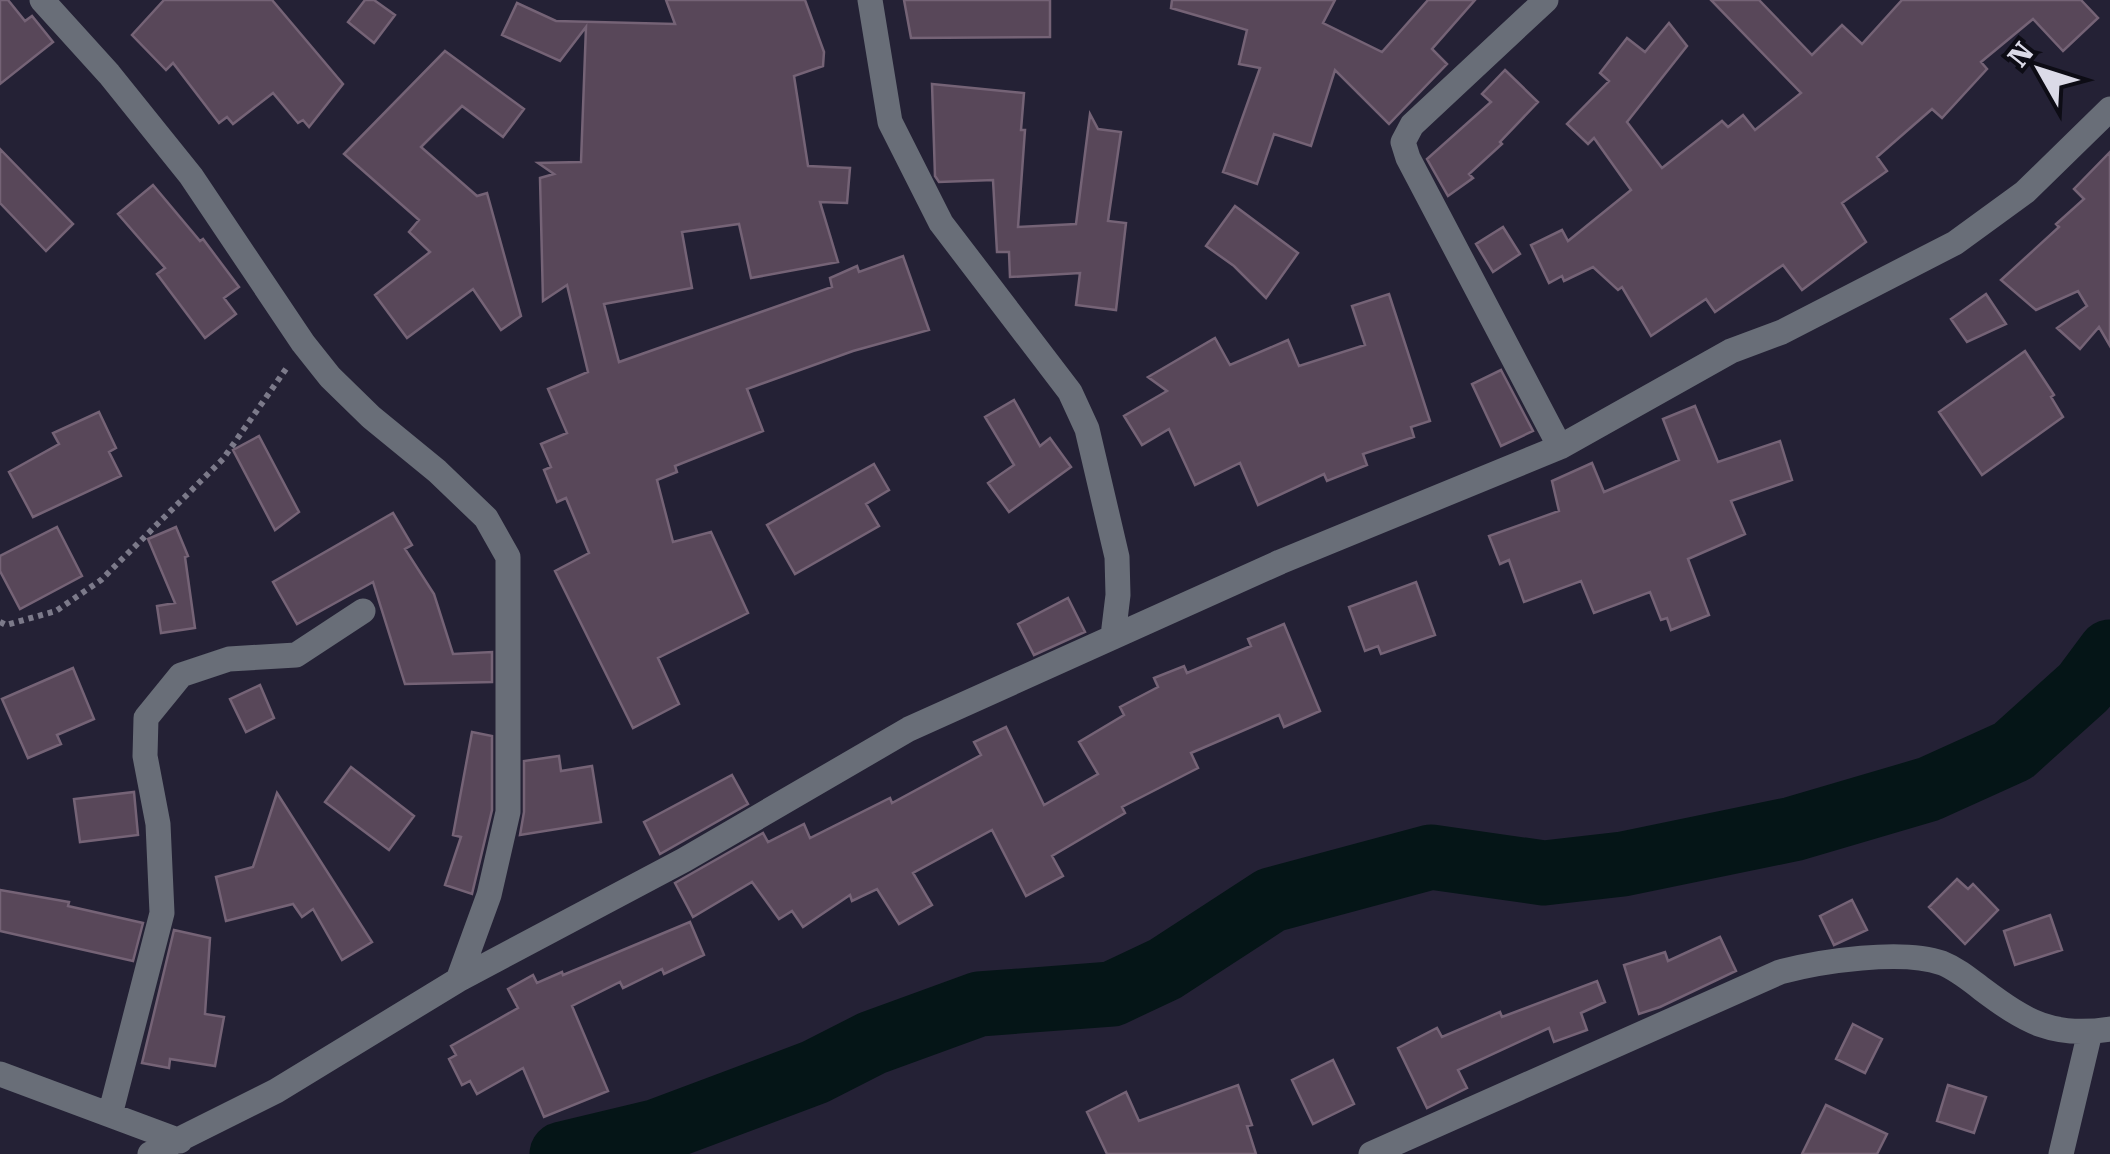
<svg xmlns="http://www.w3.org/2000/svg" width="2110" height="1154" font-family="'Roboto Serif',serif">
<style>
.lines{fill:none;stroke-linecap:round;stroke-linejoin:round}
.river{stroke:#051517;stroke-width:65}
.building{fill:#584759;stroke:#756376;stroke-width:2.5}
.path{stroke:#7c7a8a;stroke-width:6;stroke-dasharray:5 5;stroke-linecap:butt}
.minor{stroke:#696e78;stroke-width:25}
</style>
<rect width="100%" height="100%" fill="#242135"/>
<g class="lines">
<path class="river" d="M 562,1154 L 658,1131 L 815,1072 L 872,1043 L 979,1004 L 1112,994 L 1165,969 L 1271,900 L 1431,857 L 1544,873 L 1623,864 L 1793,829 L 1929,789 L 2013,751 L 2084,687 L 2110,652"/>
</g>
<path class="building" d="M 0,0 L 8,0 L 25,21 L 32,16 L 53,42 L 0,84 Z
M 164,0 L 272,0 L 343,84 L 309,127 L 303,120 L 298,123 L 273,93 L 233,124 L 227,117 L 219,123 L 173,63 L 166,70 L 132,35 Z
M 365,0 L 374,0 L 395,15 L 374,43 L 348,22 Z
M 666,0 L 805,0 L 824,52 L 823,66 L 794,76 L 808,166 L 850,168 L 847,203 L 820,202 L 838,262 L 751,278 L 739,224 L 682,232 L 692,288 L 604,304 L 619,362 L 832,287 L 830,278 L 857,266 L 859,272 L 903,256 L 929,330 L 853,351 L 747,389 L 763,431 L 675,466 L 677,472 L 657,480 L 673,542 L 711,532 L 748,613 L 658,658 L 679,704 L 633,728 L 555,571 L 589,553 L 566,498 L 557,502 L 544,470 L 551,467 L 541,444 L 567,433 L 548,389 L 588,372 L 567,285 L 543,301 L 540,178 L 554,174 L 538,163 L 581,162 L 586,27 L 560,61 L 502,35 L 517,3 L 556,21 L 675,24 Z
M 904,0 L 1050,0 L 1050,37 L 911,38 Z
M 1172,0 L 1335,0 L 1323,23 L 1382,52 L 1428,0 L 1475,0 L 1432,49 L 1447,64 L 1389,124 L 1335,70 L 1311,146 L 1274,134 L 1257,184 L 1223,172 L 1260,68 L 1239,64 L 1247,30 L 1171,8 Z
M 1711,0 L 1759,0 L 1812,55 L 1842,25 L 1862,44 L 1902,0 L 2081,0 L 2098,18 L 2063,51 L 2033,19 L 1981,62 L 1987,69 L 1942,118 L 1932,109 L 1877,157 L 1887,171 L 1842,203 L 1866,242 L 1802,290 L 1783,265 L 1715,312 L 1706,299 L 1651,336 L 1622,287 L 1618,290 L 1593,267 L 1564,281 L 1562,276 L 1549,283 L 1531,245 L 1562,230 L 1568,241 L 1631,190 L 1594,138 L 1588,144 L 1567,124 L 1609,81 L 1600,73 L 1627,38 L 1645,52 L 1669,23 L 1687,46 L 1627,122 L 1662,168 L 1722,121 L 1728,127 L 1743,115 L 1755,130 L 1801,93 Z
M 445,51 L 524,109 L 503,137 L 462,106 L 421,147 L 477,196 L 487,193 L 521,316 L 501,330 L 473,289 L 407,338 L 375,295 L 430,252 L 409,232 L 419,220 L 344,154 Z
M 1505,70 L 1538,102 L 1500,142 L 1502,144 L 1469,174 L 1473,178 L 1448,196 L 1427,159 L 1491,102 L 1482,94 Z
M 932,84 L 1024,93 L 1021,130 L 1025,130 L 1018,227 L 1076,224 L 1090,114 L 1098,129 L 1121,132 L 1108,221 L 1126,223 L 1116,310 L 1076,305 L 1080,273 L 1010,277 L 1009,252 L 997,252 L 993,180 L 939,182 L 935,176 Z
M 0,149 L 73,224 L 46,251 L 0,203 Z
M 2110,152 L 2110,346 L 2099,327 L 2080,349 L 2057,328 L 2087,306 L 2078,291 L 2036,310 L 2001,280 L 2059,227 L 2056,224 L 2084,199 L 2074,189 Z
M 153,185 L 200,241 L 203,239 L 239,287 L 224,298 L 236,314 L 205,338 L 157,274 L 165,268 L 118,214 Z
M 1235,206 L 1298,253 L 1266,298 L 1234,266 L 1206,246 Z
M 1503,227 L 1520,254 L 1493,272 L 1476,244 Z
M 1389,294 L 1430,421 L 1411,427 L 1414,437 L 1363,454 L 1367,465 L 1327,481 L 1324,474 L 1258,505 L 1240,463 L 1195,485 L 1169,429 L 1142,445 L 1124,416 L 1167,391 L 1148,377 L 1215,338 L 1230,365 L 1288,340 L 1299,366 L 1365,345 L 1352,306 Z
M 1986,294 L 2006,324 L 1967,342 L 1951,319 Z
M 2025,351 L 2054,395 L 2051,397 L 2063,417 L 1982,475 L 1939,412 Z
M 1501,370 L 1533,431 L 1501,446 L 1472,384 Z
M 1014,400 L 1040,446 L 1050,438 L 1071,467 L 1009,512 L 988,483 L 1014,465 L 985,417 Z
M 1695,406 L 1718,462 L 1780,441 L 1792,480 L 1731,501 L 1745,534 L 1688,559 L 1709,615 L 1671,630 L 1667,618 L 1661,620 L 1650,592 L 1594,613 L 1581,581 L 1524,602 L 1509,560 L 1500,564 L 1489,536 L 1559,511 L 1552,481 L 1592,463 L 1604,492 L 1679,460 L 1663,419 Z
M 99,412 L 116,448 L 109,452 L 121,476 L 33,517 L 9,472 L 59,444 L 53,433 Z
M 259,436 L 299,512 L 275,530 L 233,450 Z
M 874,464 L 889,490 L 866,504 L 879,526 L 795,574 L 767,525 Z
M 393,513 L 412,545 L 405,549 L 434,594 L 453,654 L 492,652 L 492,682 L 405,684 L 373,582 L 297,624 L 273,582 Z
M 57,527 L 82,576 L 20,609 L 0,571 L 0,556 Z
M 176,527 L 188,556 L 185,557 L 195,628 L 161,633 L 157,606 L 175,603 L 148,539 Z
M 1416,582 L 1435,635 L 1381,654 L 1378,646 L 1365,651 L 1349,607 Z
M 1068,598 L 1085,632 L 1034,655 L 1018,624 Z
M 1284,624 L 1320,711 L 1284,727 L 1279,715 L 1191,753 L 1198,768 L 1122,807 L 1125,813 L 1052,856 L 1063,876 L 1026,896 L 992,830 L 913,873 L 932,905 L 899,924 L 877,889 L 852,901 L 850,895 L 803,927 L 792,911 L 779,919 L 752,882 L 693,917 L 675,883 L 763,833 L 768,842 L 804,824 L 810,838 L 890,798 L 892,803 L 981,755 L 974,742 L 1006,727 L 1044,805 L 1098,774 L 1079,742 L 1124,715 L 1120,707 L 1158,687 L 1154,678 L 1184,666 L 1187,673 L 1251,646 L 1248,639 Z
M 73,668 L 94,719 L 57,735 L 61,744 L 28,758 L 2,699 Z
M 260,685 L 274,718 L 246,732 L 230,699 Z
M 472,732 L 492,736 L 492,810 L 472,894 L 445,885 L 461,837 L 453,835 Z
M 559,756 L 561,771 L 592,766 L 601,822 L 520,835 L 524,812 L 524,761 Z
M 351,767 L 414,816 L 389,850 L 325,802 Z
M 732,775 L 748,804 L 660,854 L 644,822 Z
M 134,792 L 138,835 L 80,842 L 74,799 Z
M 277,793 L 372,942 L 342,960 L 313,909 L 302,917 L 293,904 L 226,921 L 216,877 L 253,867 Z
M 1957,879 L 1968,889 L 1973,884 L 1998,910 L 1965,944 L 1929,907 Z
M 0,890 L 69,902 L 68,906 L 143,923 L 133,961 L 0,931 Z
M 1852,900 L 1867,930 L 1834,945 L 1820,916 Z
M 2050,915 L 2062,950 L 2015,965 L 2004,931 Z
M 690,922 L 704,955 L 664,974 L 662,969 L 623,988 L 620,982 L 572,1006 L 608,1091 L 544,1117 L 523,1068 L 477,1094 L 470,1081 L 462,1085 L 449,1059 L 456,1055 L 451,1046 L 518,1008 L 508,989 L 533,975 L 537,983 L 562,972 L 563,975 Z
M 174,930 L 210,938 L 205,1014 L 224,1017 L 215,1066 L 170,1059 L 169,1068 L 142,1063 Z
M 1720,937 L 1736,971 L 1660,1007 L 1639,1014 L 1624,965 L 1665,952 L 1668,961 Z
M 1597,981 L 1605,1002 L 1581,1013 L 1587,1030 L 1554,1042 L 1549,1028 L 1458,1070 L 1467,1088 L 1427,1108 L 1398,1048 L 1437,1028 L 1442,1037 L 1500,1012 L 1502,1017 Z
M 1853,1024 L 1882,1039 L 1865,1073 L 1836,1059 Z
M 1333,1060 L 1354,1104 L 1313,1124 L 1292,1080 Z
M 1238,1085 L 1252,1125 L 1247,1126 L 1256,1154 L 1107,1154 L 1087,1112 L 1126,1092 L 1139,1121 Z
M 1948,1085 L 1986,1097 L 1974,1133 L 1937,1121 Z
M 1826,1105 L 1887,1134 L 1877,1154 L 1802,1154 Z"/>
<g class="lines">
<path class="path" d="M 0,622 L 6,625 L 56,611 L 101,580 L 223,459 L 288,366"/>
<path class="minor" d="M 42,0 L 109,74 L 191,176 L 303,343 L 330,377 L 371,417 L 437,471 L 486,518 L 508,557 L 508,812 L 489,895 L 458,980
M 870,0 L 890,122 L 941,223 L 1070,392 L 1087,429 L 1117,557 L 1118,595 L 1113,636
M 1546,0 L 1412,125 L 1403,142 L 1408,158 L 1560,447
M 0,1074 L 180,1141
M 110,1115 L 162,913 L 158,824 L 145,756 L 146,718 L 181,675 L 229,659 L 296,655 L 363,611
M 150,1154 L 276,1091 L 458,980 L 684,860 L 909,729 L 1280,562 L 1560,447 L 1731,351 L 1782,332 L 1955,243 L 2025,192 L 2110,109
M 1371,1154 L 1780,972 C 1821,961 1902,949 1942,963 C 1957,969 1969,979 1982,989 C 2026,1022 2053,1038 2110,1029
M 2061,1154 L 2090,1032"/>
</g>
<g transform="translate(2040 70) rotate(309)" stroke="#0d0c15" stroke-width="8" paint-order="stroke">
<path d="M0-8L18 38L0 25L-18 38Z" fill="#dbdae7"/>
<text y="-15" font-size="28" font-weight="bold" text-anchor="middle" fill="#dbdae7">N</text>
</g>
</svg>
